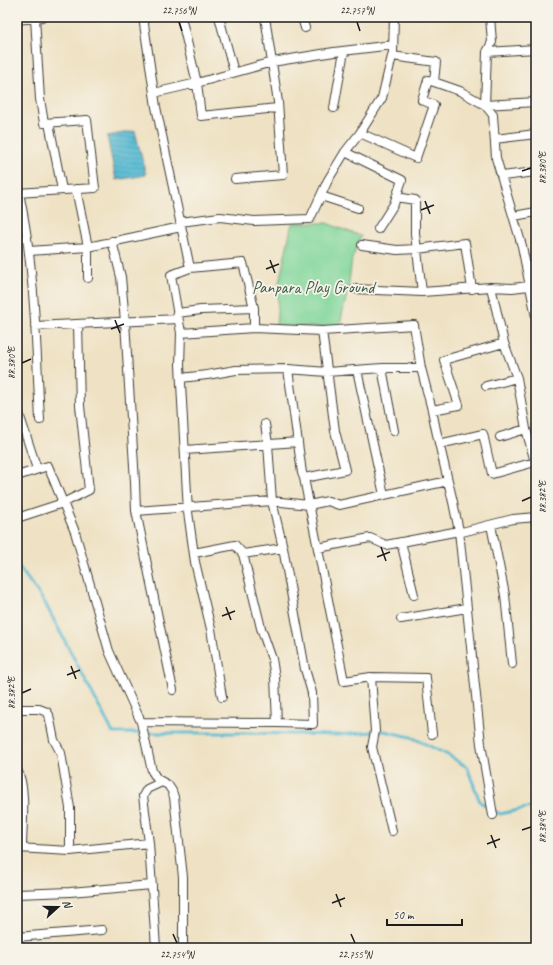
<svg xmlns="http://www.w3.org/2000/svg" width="553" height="965" font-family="Caveat,sans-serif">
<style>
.park{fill:#7ed599;stroke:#4d785a}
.water{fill:url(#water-rules);stroke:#386a77}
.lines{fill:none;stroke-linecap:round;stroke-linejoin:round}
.stream{stroke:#54b9d2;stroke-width:3}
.minor-casing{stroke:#3c3a35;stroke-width:10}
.minor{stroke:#fff;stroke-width:8}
.ticks{fill:none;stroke:#1c1c1c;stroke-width:1.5}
.labels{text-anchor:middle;stroke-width:3.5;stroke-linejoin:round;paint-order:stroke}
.park-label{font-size:17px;fill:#3e5d48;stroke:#f7f3e8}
.neatline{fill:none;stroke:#1c1c1c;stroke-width:1.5}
.ticks-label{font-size:10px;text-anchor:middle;fill:#1c1c1c}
</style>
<defs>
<pattern id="water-rules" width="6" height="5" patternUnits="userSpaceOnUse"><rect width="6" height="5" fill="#54b9d2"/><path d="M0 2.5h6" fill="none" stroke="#499eb4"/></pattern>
</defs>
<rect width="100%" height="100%" fill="#f7f3e8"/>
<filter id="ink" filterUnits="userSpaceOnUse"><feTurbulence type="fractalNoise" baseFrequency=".025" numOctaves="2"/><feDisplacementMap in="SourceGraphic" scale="8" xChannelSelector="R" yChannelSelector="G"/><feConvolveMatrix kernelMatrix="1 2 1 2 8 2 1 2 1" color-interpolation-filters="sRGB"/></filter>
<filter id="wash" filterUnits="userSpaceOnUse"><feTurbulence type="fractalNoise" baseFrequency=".012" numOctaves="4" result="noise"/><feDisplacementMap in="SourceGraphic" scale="16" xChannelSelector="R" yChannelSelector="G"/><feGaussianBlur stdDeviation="0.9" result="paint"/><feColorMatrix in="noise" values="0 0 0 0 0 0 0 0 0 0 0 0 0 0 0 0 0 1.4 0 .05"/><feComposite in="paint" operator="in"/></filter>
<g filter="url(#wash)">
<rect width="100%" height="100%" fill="#efe2c4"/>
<path class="park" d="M 292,223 L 326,223 L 361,236 L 352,259 L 348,290 L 339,328 L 276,326 L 279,283 Z"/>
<path class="water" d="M 135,131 L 146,175 L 116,180 L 107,136 Z
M 17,135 C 25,143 24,151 23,162 L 17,165 Z"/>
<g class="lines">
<path class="stream" d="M 17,564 L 45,603 L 113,733 L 251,733 L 338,735 L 384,731 L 411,737 L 448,755 L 467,767 L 480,802 L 500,814 L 536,806"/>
</g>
</g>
<g filter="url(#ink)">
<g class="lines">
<g class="minor-casing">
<path id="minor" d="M 143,17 L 156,107 L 190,268 L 171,275 L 181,333 L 180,365 L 188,512 L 195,562 L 211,629 L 222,697
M 181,17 L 197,83 L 201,116 L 277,108
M 219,17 L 234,72
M 302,17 L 305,28
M 490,17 L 492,42 L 487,52 L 485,105 L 493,115 L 496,158 L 522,246 L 536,317
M 17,20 L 42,17
M 487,52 L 536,49
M 392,56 L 436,62 L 434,82 L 460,91 L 485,105 L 536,102
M 154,93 L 197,83 L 272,62 L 334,52 L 393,45
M 334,108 L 344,51
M 49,123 L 62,190
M 360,133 L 416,158 L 434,105 L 422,100 L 428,80 L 434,82
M 495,139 L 536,134
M 345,152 L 402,180 L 394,204 L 378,229
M 502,176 L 536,172
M 235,179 L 283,175 L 278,102 L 265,17
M 76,189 L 88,247 L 88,278
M 17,193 L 95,188 L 87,120 L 44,123 L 40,99 L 35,18
M 19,193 C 35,267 36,344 40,420
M 321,196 L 358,208
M 396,197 L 415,200 L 415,234 L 422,292
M 514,216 L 536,212
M 180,222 L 220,217 L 254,221 L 310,219 L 328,180 L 345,152 L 360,133 L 382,98 L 393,52 L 394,17
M 112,241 L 121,277 L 125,322 L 135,482 L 136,511 L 173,690
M 362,245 L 397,250 L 417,249 L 465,243 L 472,289
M 29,251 L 88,247 L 181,227
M 190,268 L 243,263 L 254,308 L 254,328
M 354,289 L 422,292 L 491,287 L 512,288 L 529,286
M 177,313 L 201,310 L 254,308
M 35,326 L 178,319
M 181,333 L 254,328 L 322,331 L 414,325 L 421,368 L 432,410 L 436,430 L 453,502 L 459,531 L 481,744 L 493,815
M 382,368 L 394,431
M 288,369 L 327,372 L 382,368 L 421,368
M 181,378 L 207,375 L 236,370 L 288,369 L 302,473 L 304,478 L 344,681 L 371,677 L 426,678 L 432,734
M 486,386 L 517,378
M 432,410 L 459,405 L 444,360 L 504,343
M 17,415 L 19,414 L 37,469
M 500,437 L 526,429
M 439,444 L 483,434 L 492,474 L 535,462 L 526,429 L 517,378 L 504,343 L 491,287
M 185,450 L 298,442
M 17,476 L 48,466 L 75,532 L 109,651 L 141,722 L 277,723 L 313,724 L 312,693 L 305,669 L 283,548 L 272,501 L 268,444 L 265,424
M 304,478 L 345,470 L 335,431 L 322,331
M 384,495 L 448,481
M 136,511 L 272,501 L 309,505 L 328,501 L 339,505 L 384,495 L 357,370
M 17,518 L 63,503 L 89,490 L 80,406 L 78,324
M 491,525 L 505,595 L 512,664
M 401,542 L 414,595
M 318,548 L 370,538 L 386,545 L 459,531 L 462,532 L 513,519 L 536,517
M 194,553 L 235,545 L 243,554 L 283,548
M 243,554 L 261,628 L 272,659 L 275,677 L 277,723
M 401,619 L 467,608
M 371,677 L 375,731 L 372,747 L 392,831
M 17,709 L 39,709 L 47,712 L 49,715 L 54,740 L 61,753 L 70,808 L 70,851
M 141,722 L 152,771 L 157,779 L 168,785 L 172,791 L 174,797 L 183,877 L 183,948
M 17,770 C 27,787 22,827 22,848
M 17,848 L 70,851 L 149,843
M 17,894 L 70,892 L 152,885
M 17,937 L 102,930
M 156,948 L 149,843 L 143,796 L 147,789 L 162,782"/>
</g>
<use href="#minor" class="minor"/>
</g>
</g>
<path class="ticks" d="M 179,22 L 182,31M 357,22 L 360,31M 522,171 L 531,168M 425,201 L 430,214M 421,210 L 434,205M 270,260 L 275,273M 266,269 L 279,264M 115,320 L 120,333M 111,329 L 124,324M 22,363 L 31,359M 522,501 L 531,497M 381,547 L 386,561M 377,557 L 390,552M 226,607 L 231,620M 222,616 L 235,611M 71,666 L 76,679M 67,675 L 80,670M 22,693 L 31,689M 522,830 L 531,827M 491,835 L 496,848M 487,844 L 500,839M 336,894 L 341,907M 332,903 L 345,898M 173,934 L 177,943M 351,934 L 355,943"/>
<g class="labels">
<g class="park-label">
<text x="313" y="293">Panpara Play Ground</text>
</g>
</g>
<rect width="553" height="965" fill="none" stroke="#f7f3e8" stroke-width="44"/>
<g transform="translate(58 907) rotate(69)" stroke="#f7f3e8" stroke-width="3" paint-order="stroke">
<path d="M0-3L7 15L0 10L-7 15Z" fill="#1c1c1c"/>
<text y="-6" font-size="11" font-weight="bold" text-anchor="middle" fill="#1c1c1c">N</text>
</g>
<path d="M387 919v6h75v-6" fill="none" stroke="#1c1c1c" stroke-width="2"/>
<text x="393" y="919" font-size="12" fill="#1c1c1c" stroke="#f7f3e8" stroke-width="3" paint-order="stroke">50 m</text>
<rect x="22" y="22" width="509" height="921" class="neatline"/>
<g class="ticks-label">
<text x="179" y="14">22.756°N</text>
<text x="357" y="14">22.757°N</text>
<text transform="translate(542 168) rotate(-90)" y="4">88.380°E</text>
<text transform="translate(11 363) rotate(-90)" y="4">88.380°E</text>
<text transform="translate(542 497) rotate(-90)" y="4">88.382°E</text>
<text transform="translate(11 693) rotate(-90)" y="4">88.382°E</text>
<text transform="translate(542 827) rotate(-90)" y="4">88.384°E</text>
<text x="177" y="958">22.754°N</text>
<text x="355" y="958">22.755°N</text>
</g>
</svg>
